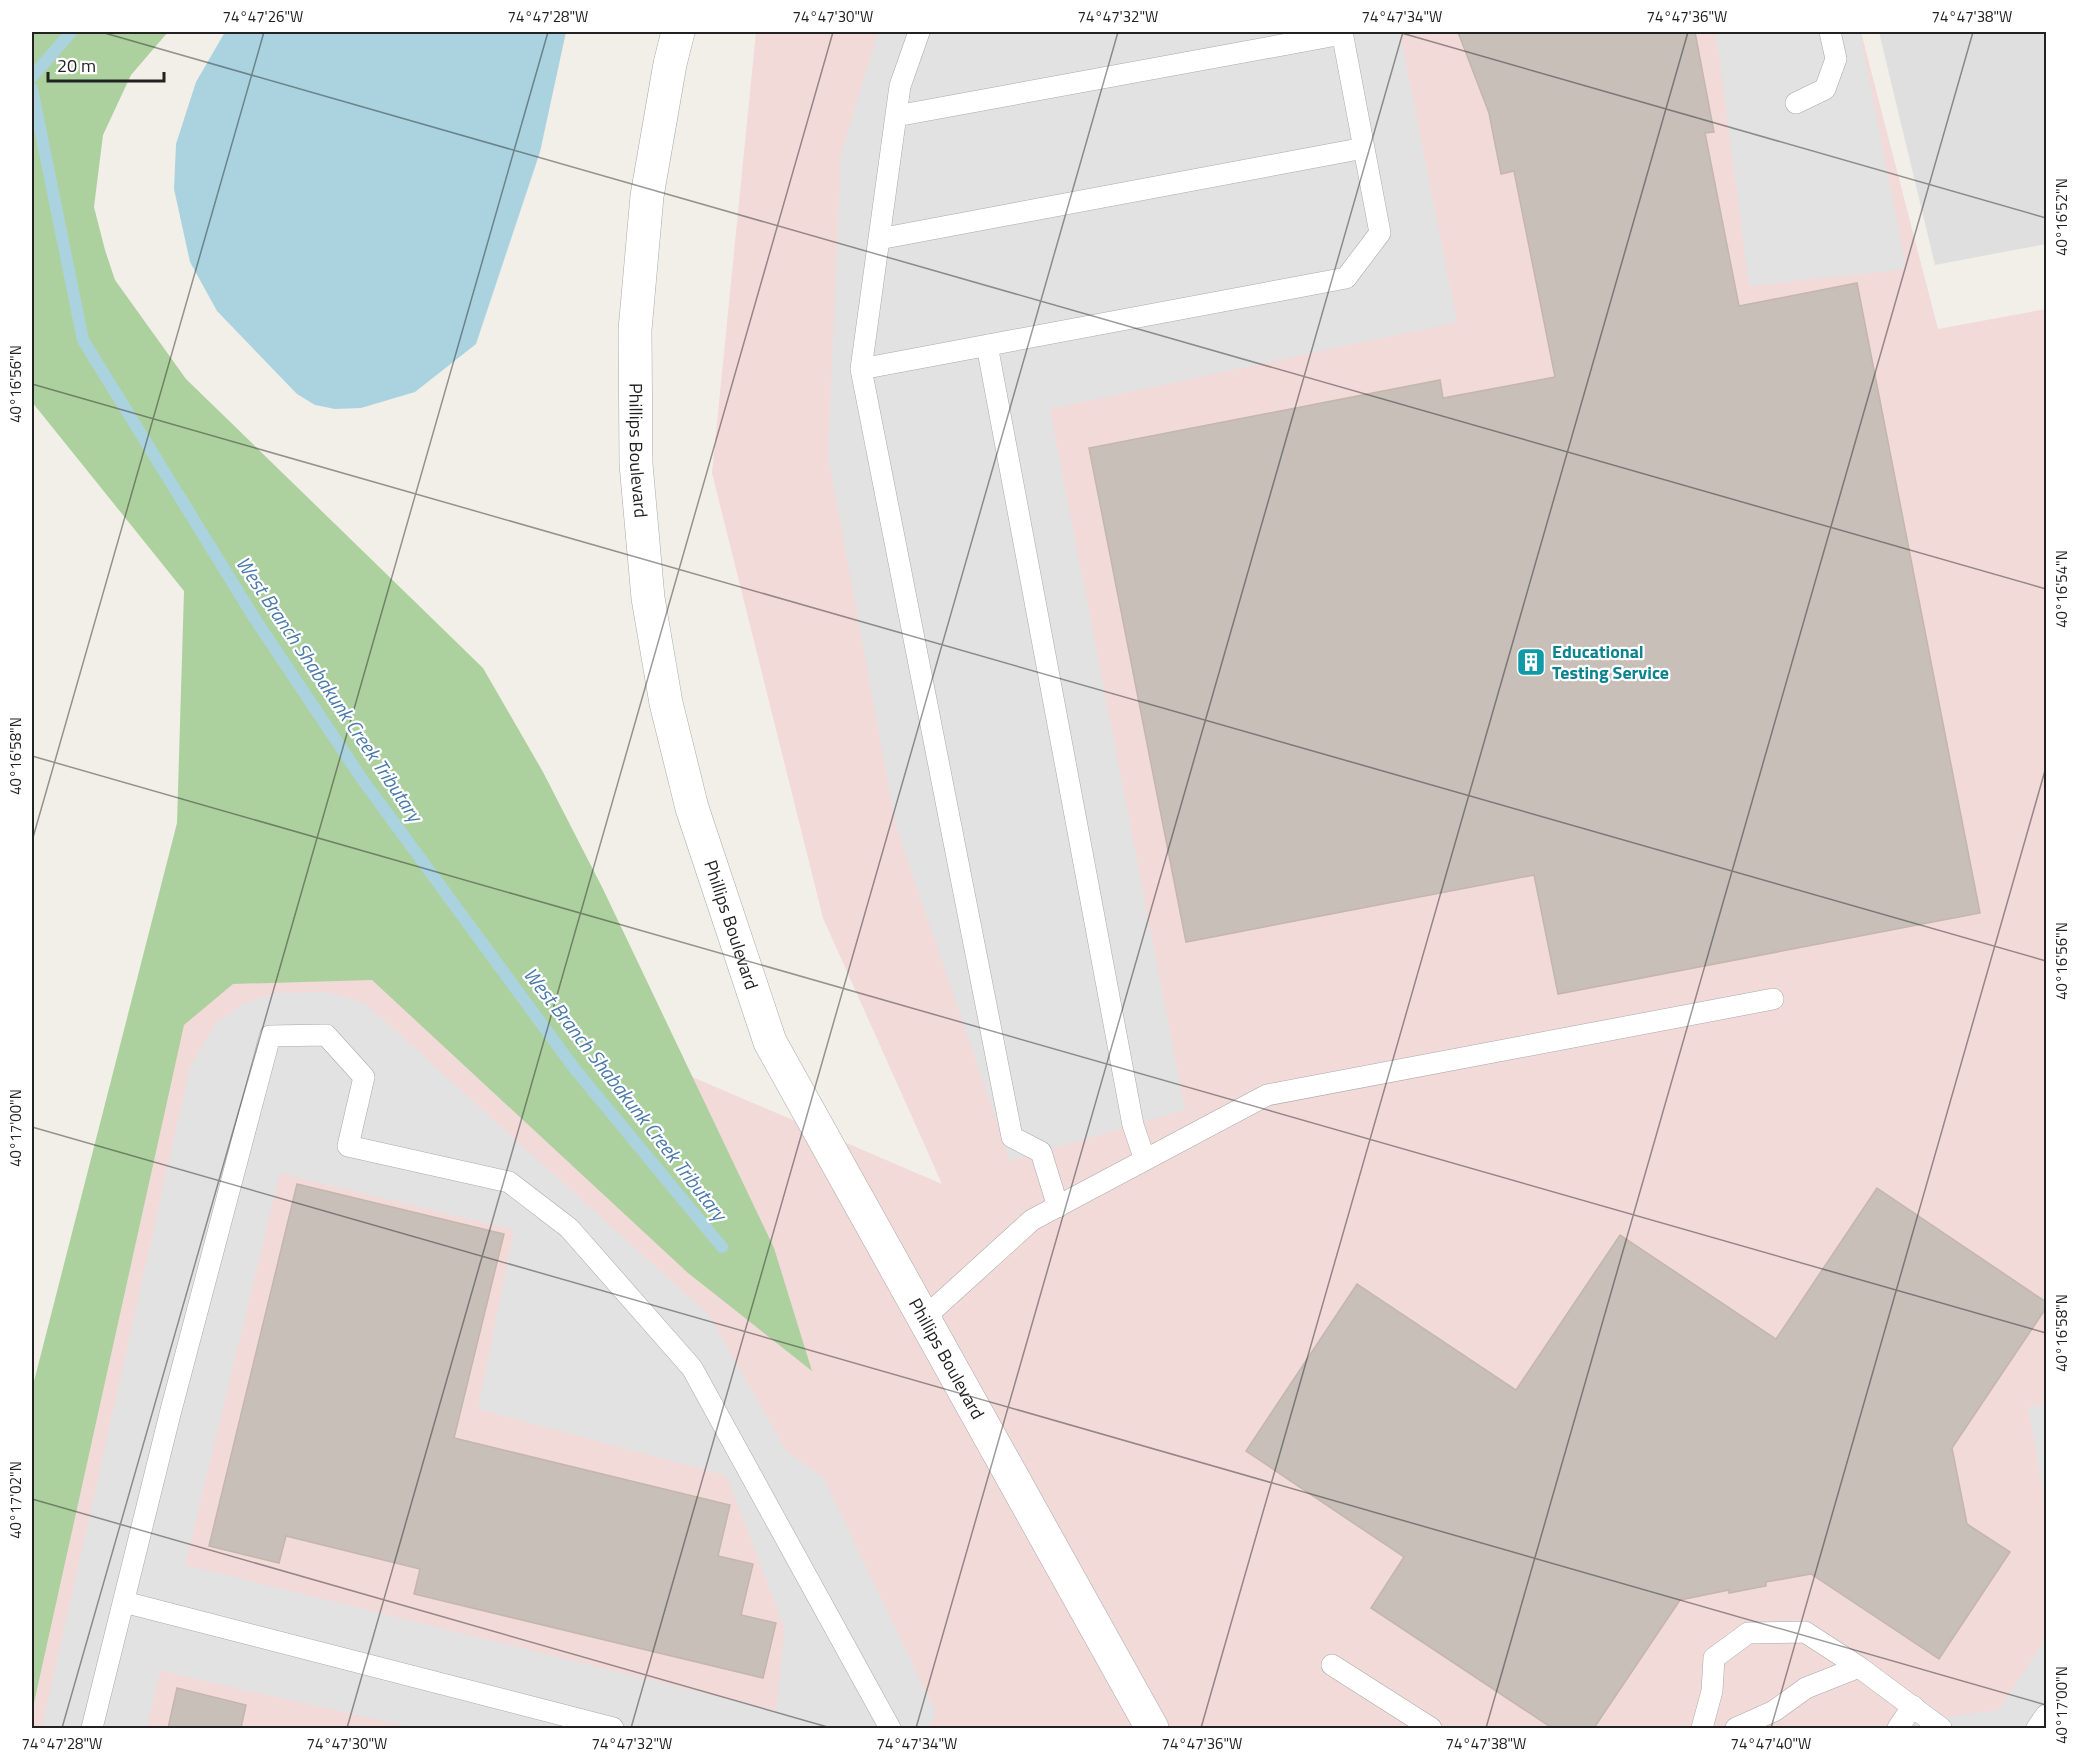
<svg xmlns="http://www.w3.org/2000/svg" width="2078" height="1760" font-family="'Titillium Web',sans-serif">
<style>
.residential{fill:#e0dfdf}
.commercial{fill:#f2dad9}
.forest{fill:#add19e}
.parking{fill:#e2e2e2;fill-rule:evenodd}
.water{fill:#aad3df}
.lines{fill:none;stroke-linecap:round;stroke-linejoin:round}
.stream{stroke:#aad3df;stroke-width:12}
.building{fill:#c7bfb8;stroke:#c4b6ab;stroke-width:1.5}
.lane-casing{stroke:#a9a9a9;stroke-width:22}
.street-casing{stroke:#a9a9a9;stroke-width:34}
.lane{stroke:#fff;stroke-width:21}
.street{stroke:#fff;stroke-width:33}
.ticks{fill:none;stroke:#222;stroke-width:1.5;stroke-opacity:0.45}
.labels{text-anchor:middle;stroke-width:4.5;stroke-linejoin:round;paint-order:stroke}
.street-label{font-size:18px;fill:#222;stroke:#fff}
.culture-label{font-size:18px;font-weight:bold;fill:#0d838f;stroke:#fff;text-anchor:start}
.water-label{font-size:20px;font-style:italic;fill:#4a7aab;stroke:#fff}
.neatline{fill:none;stroke:#222;stroke-width:2}
.ticks-label{font-size:15px;text-anchor:middle;fill:#222}
</style>
<rect width="100%" height="100%" fill="#f2efe9"/>
<path class="residential" d="M 1879,32 L 2046,32 L 2046,244 L 1935,265 Z"/>
<path class="commercial" d="M 756,32 L 1861,32 L 1938,329 L 2046,309 L 2046,1728 L 32,1728 L 32,1669 L 187,959 L 366,937 L 942,1184 L 823,918 L 712,473 Z"/>
<path class="forest" d="M 32,32 L 168,32 L 131,75 L 103,135 L 94,207 L 105,250 L 115,280 L 186,379 L 483,668 L 543,772 L 603,889 L 774,1248 L 812,1371 L 688,1273 L 372,980 L 233,984 L 184,1025 L 32,1712 L 32,1389 L 177,823 L 184,591 L 32,402 Z"/>
<path class="parking" d="M 878,32 L 1400,32 L 1457,322 L 1050,409 L 1185,1110 L 1010,1161 L 896,826 L 828,455 L 841,154 Z
M 1716,32 L 1860,32 L 1906,269 L 1749,286 Z
M 329,992 L 366,1004 L 710,1316 L 786,1451 L 823,1477 L 936,1713 L 929,1728 L 415,1728 L 160,1671 L 147,1728 L 42,1728 L 190,1067 L 214,1025 L 243,1004 L 276,993 ZM 280,1173 L 514,1230 L 478,1409 L 727,1476 L 785,1629 L 776,1711 L 185,1565 Z
M 2046,1405 L 2046,1505 L 2028,1407 Z
M 2046,1638 L 2046,1728 L 1865,1728 L 1999,1710 Z"/>
<path class="water" d="M 225,32 L 566,32 L 540,152 L 476,344 L 415,392 L 361,408 L 335,409 L 315,405 L 297,394 L 217,311 L 190,262 L 174,189 L 176,144 L 196,82 Z"/>
<g class="lines">
<path class="stream" d="M 32,77 L 71,32
M 32,89 L 83,340 L 255,619 L 362,779 L 574,1068 L 722,1247"/>
</g>
<path class="building" d="M 1458,32 L 1695,32 L 1714,132 L 1705,133 L 1739,306 L 1857,283 L 1980,913 L 1558,994 L 1534,875 L 1186,942 L 1089,448 L 1440,380 L 1443,398 L 1555,377 L 1514,171 L 1501,174 L 1489,113 Z
M 297,1184 L 504,1234 L 454,1438 L 730,1505 L 718,1556 L 753,1564 L 741,1615 L 776,1623 L 763,1678 L 414,1594 L 420,1569 L 286,1536 L 279,1563 L 209,1546 Z
M 1877,1188 L 2046,1302 L 2046,1308 L 1952,1448 L 1967,1524 L 2010,1552 L 1939,1659 L 1811,1574 L 1766,1582 L 1766,1586 L 1729,1593 L 1729,1590 L 1680,1600 L 1594,1728 L 1552,1728 L 1371,1608 L 1404,1557 L 1246,1451 L 1357,1284 L 1516,1390 L 1620,1235 L 1776,1339 Z
M 177,1688 L 246,1705 L 241,1728 L 168,1728 Z"/>
<g class="lines">
<g class="lane-casing">
<path id="lane" d="M 1796,103 L 1825,89 L 1836,59 L 1830,32
M 896,116 L 1342,34
M 879,239 L 1364,148
M 987,345 L 1133,1125 L 1145,1160
M 861,369 L 900,86 L 919,32
M 1058,1207 L 1041,1152 L 1012,1137 L 861,369 L 1346,278 L 1380,233 L 1342,32
M 924,1318 L 1032,1220 L 1267,1095 L 1773,999
M 124,1602 L 613,1728
M 1332,1665 L 1431,1728
M 1859,1667 L 1941,1728
M 92,1728 L 170,1414 L 270,1036 L 326,1035 L 364,1077 L 348,1146 L 509,1182 L 569,1228 L 692,1368 L 890,1728
M 1702,1728 L 1712,1691 L 1714,1658 L 1748,1633 L 1805,1632 L 1859,1667 L 1806,1688 L 1774,1711 L 1736,1728
M 1898,1728 L 1913,1706
M 2037,1728 L 2046,1715"/>
</g>
<g class="street-casing">
<g id="street">
<path id="s1" d="M 678,32 L 670,64 L 647,196 L 635,330 L 636,464 L 648,598 L 666,703 L 692,808 L 770,1042 L 1152,1728"/>
</g>
</g>
<use href="#lane" class="lane"/>
<use href="#street" class="street"/>
</g>
<path class="ticks" d="M 101,32 L 2046,589M 1398,32 L 2046,218M 32,384 L 2046,961M 32,756 L 2046,1333M 32,841 L 264,32M 32,1127 L 2046,1705M 32,1499 L 831,1728M 62,1728 L 548,32M 347,1728 L 833,32M 631,1728 L 1118,32M 916,1728 L 1403,32M 1201,1728 L 1688,32M 1486,1728 L 1973,32M 1771,1728 L 2046,767"/>
<defs>
<g id="building-square" transform="scale(1.5)"><rect x="-9" y="-9" width="18" height="18" rx="4" fill="#0f9aa8" stroke="#fff"/><path d="M-4-6H4V6H1V3H-1V6H-4ZM-2.5-4.3h1.7v1.8h-1.7ZM.8-4.3h1.7v1.8H.8ZM-2.5-1h1.7V.8h-1.7ZM.8-1h1.7V.8H.8Z" fill="#fff"/></g>
</defs>
<g fill-rule="evenodd">
<use href="#building-square" x="1531" y="662"/>
</g>
<g class="labels">
<g class="street-label">
<text dy="6" stroke="none"><textPath href="#s1" startOffset="422">Phillips Boulevard</textPath></text>
<text dy="6" stroke="none"><textPath href="#s1" startOffset="908">Phillips Boulevard</textPath></text>
<text dy="6" stroke="none"><textPath href="#s1" startOffset="1394">Phillips Boulevard</textPath></text>
</g>
<g class="culture-label">
<text x="1552" y="658">Educational<tspan x="1552" dy="21">Testing Service</tspan></text>
</g>
<g class="water-label">
<text transform="translate(329 689) rotate(56)" y="7">West Branch Shabakunk Creek Tributary</text>
<text transform="translate(625 1094) rotate(52)" y="7">West Branch Shabakunk Creek Tributary</text>
</g>
</g>
<rect width="2078" height="1760" fill="none" stroke="#ffffff" stroke-width="66"/>
<path d="M48 72v9h116v-9" fill="none" stroke="#222222" stroke-width="3"/>
<text x="57" y="72" font-size="18" fill="#222222" stroke="#ffffff" stroke-width="4.5" paint-order="stroke">20 m</text>
<rect x="33" y="33" width="2012" height="1694" class="neatline"/>
<g class="ticks-label">
<text x="263" y="22">74°47'26"W</text>
<text x="548" y="22">74°47'28"W</text>
<text x="833" y="22">74°47'30"W</text>
<text x="1118" y="22">74°47'32"W</text>
<text x="1402" y="22">74°47'34"W</text>
<text x="1687" y="22">74°47'36"W</text>
<text x="1972" y="22">74°47'38"W</text>
<text transform="translate(2062 217) rotate(-90)" y="5">40°16'52"N</text>
<text transform="translate(16 384) rotate(-90)" y="5">40°16'56"N</text>
<text transform="translate(2062 589) rotate(-90)" y="5">40°16'54"N</text>
<text transform="translate(16 756) rotate(-90)" y="5">40°16'58"N</text>
<text transform="translate(2062 961) rotate(-90)" y="5">40°16'56"N</text>
<text transform="translate(16 1128) rotate(-90)" y="5">40°17'00"N</text>
<text transform="translate(2062 1333) rotate(-90)" y="5">40°16'58"N</text>
<text transform="translate(16 1500) rotate(-90)" y="5">40°17'02"N</text>
<text transform="translate(2062 1705) rotate(-90)" y="5">40°17'00"N</text>
<text x="62" y="1749">74°47'28"W</text>
<text x="347" y="1749">74°47'30"W</text>
<text x="632" y="1749">74°47'32"W</text>
<text x="917" y="1749">74°47'34"W</text>
<text x="1202" y="1749">74°47'36"W</text>
<text x="1486" y="1749">74°47'38"W</text>
<text x="1771" y="1749">74°47'40"W</text>
</g>
</svg>
